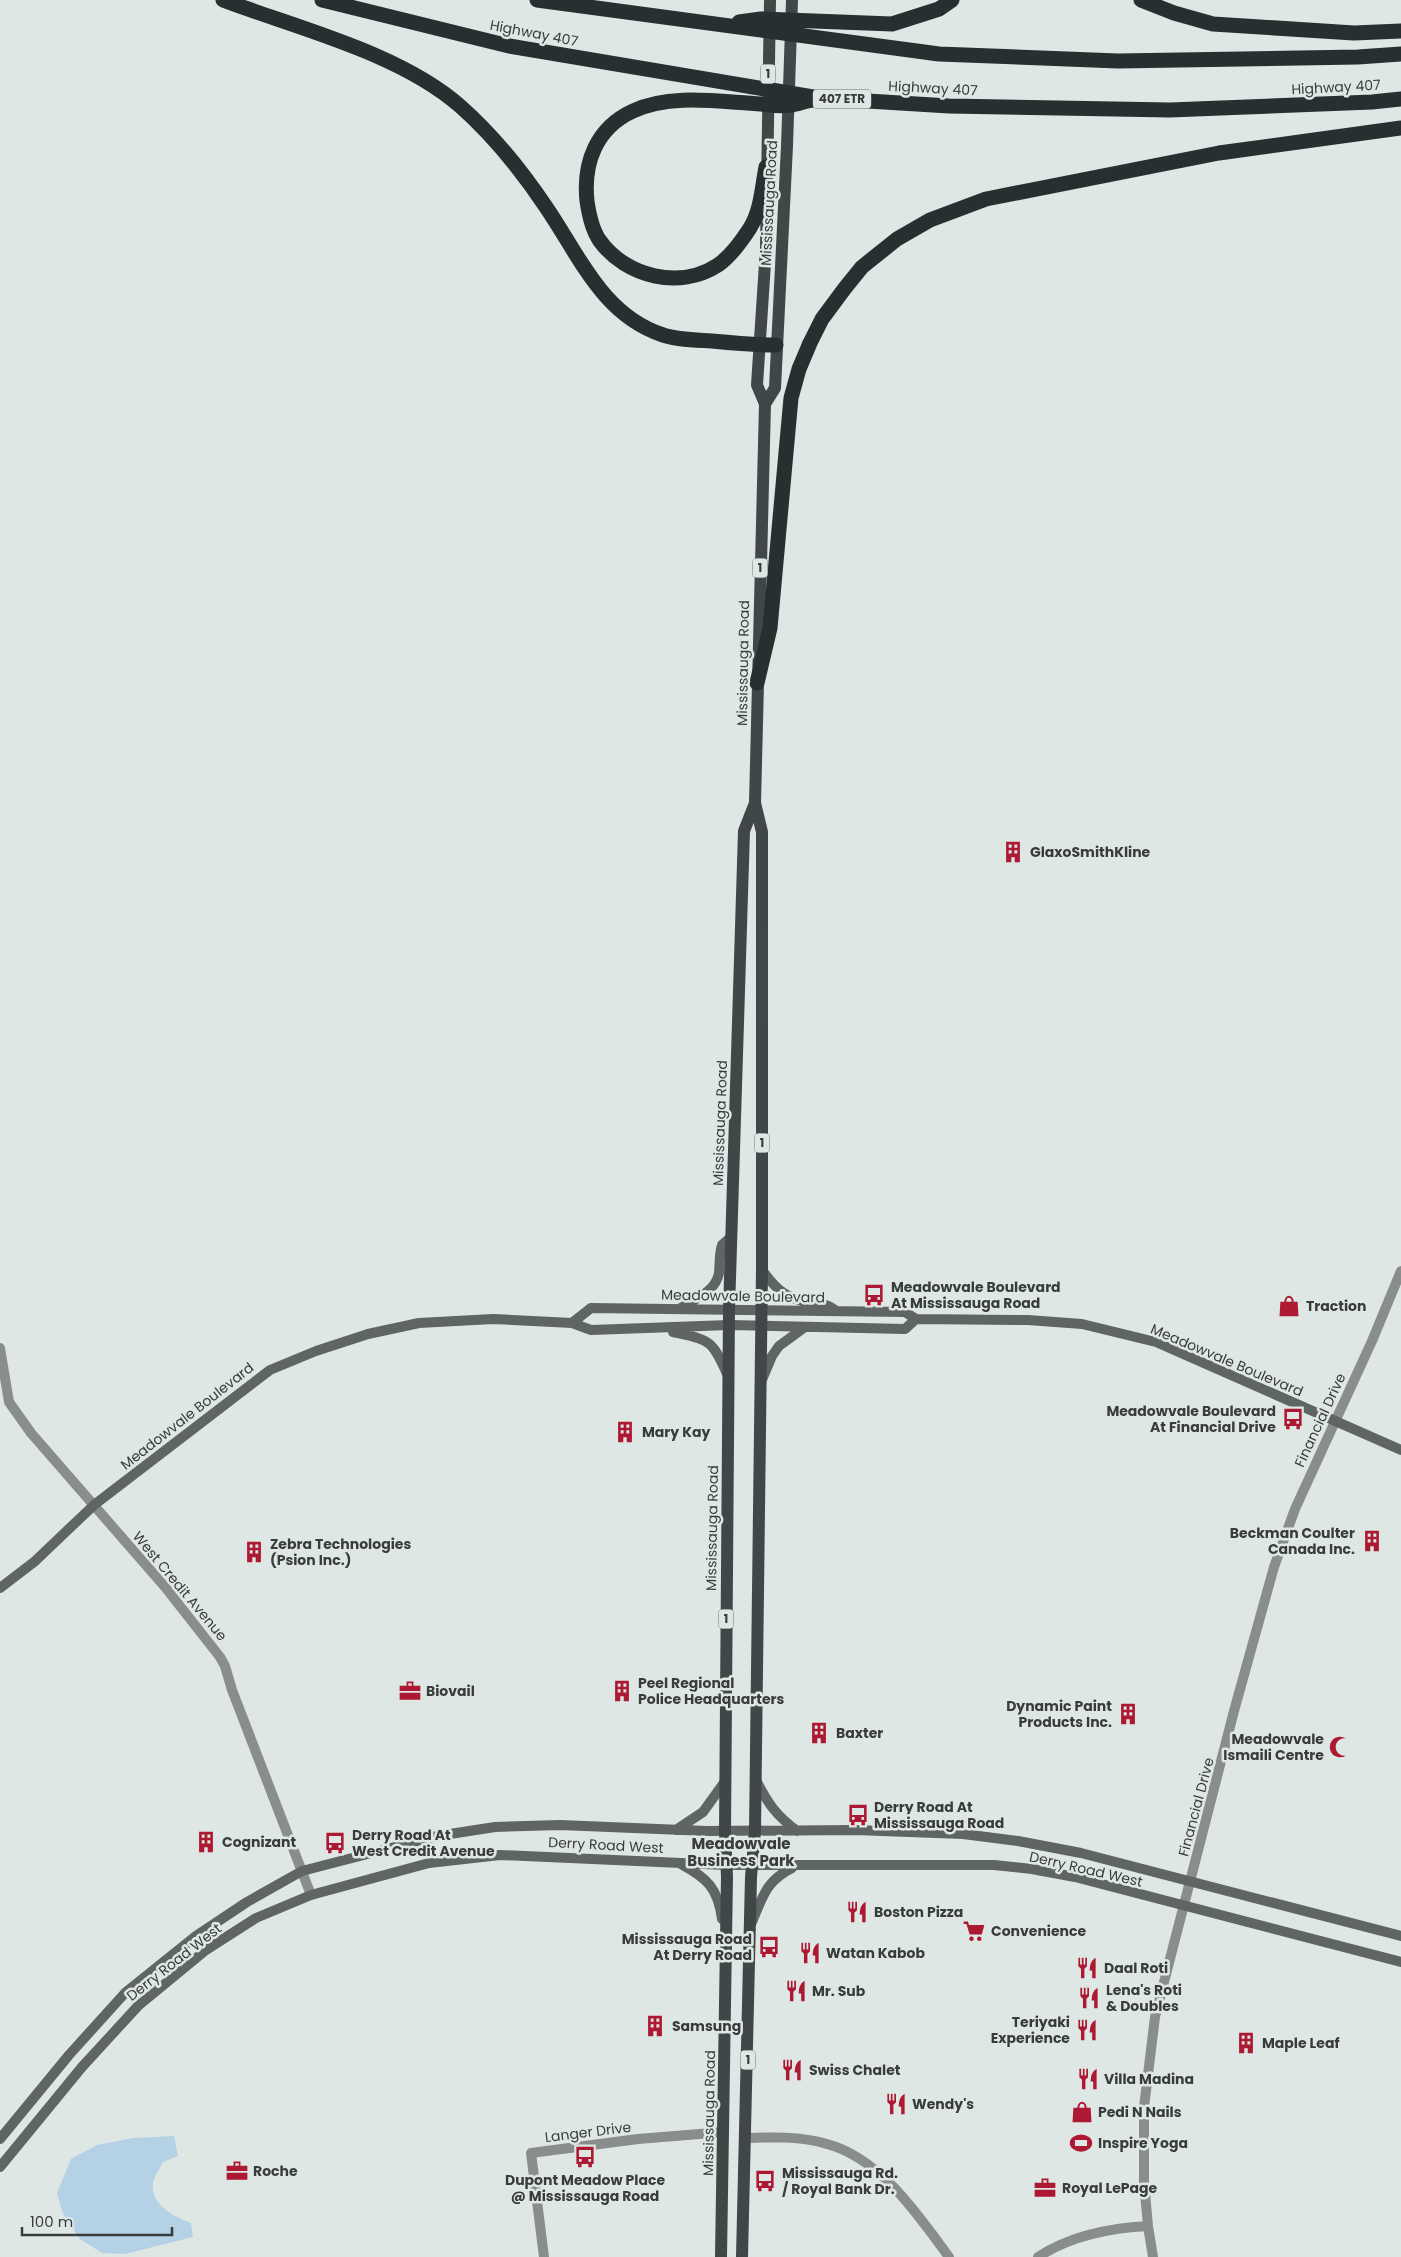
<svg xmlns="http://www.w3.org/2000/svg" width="1401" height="2257" font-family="Poppins,sans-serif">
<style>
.water{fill:#b4d1e6}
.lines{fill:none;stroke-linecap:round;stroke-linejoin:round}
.minor{stroke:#8a8d8e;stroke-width:10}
.tertiary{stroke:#8a8d8e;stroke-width:10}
.secondary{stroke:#5f6465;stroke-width:10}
.primary{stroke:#414748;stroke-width:12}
.motorway{stroke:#282f30;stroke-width:15}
.labels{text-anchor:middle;stroke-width:5;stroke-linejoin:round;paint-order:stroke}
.shield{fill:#dfe7e5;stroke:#6a6f6e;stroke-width:1}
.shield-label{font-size:12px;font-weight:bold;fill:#383c3b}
.street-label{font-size:14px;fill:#383c3b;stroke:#dfe7e5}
.poi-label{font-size:14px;font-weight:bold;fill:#383c3b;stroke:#dfe7e5;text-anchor:start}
.neighbourhood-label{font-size:15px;font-weight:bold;fill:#383c3b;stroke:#dfe7e5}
</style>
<rect width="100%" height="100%" fill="#dfe7e5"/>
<path class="water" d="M 174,2136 L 178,2156 L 163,2162 C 160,2168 154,2177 153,2183 C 150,2205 175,2217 191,2223 L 193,2237 L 125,2254 L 102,2253 L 80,2239 L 63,2214 L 57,2193 L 71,2159 L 97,2145 L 133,2138 Z"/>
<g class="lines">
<path class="minor" d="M 0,1348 L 9,1402 L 31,1433 L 165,1587 L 220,1657 L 225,1666 L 232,1690 L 311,1895
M 746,2138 C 773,2137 800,2136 827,2144 C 880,2158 918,2215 949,2257
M 544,2257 L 531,2153 L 638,2139 L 724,2132"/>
<path class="tertiary" d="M 1038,2257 C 1070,2236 1109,2228 1148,2226
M 1153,2257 L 1148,2226 L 1144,2182 L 1144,2107 L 1155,2017 L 1234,1711 L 1274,1567 L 1295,1509 L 1372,1341 L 1401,1271"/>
<path class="secondary" d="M 762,1270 C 773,1285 783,1297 803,1301 C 817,1303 824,1302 837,1311
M 679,1309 C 693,1300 716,1292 719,1273 C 720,1263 719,1254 722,1245 L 732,1236
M 572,1323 L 591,1308 L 905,1312 L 916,1319 L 1028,1320 L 1082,1324 L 1156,1342 L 1401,1450
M 673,1332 C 709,1340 712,1339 727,1374
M 761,1382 L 772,1356 L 779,1346 L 805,1327
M 0,1588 L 34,1562 L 94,1505 L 270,1370 L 316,1351 L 368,1334 L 419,1323 L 493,1319 L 572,1323 L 591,1330 L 729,1325 L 905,1329 L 916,1319
M 756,1780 C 768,1804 776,1815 797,1831
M 676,1830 L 703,1812 L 726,1780
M 681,1864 C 707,1878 718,1888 722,1919
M 752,1922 C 763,1896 766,1881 792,1868
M 0,2139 L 69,2055 L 125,1993 L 196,1936 L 247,1902 L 302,1871 L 437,1836 L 495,1827 L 560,1825 L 707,1831 L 855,1830 L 963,1834 L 1018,1841 L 1081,1853 L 1401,1936
M 0,2167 L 82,2067 L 138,2006 L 206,1950 L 256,1918 L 311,1895 L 429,1863 L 500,1855 L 726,1865 L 994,1865 L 1032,1869 L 1075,1877 L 1401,1962"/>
<path class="primary" d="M 765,404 L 775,388 L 787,146 L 792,0
M 721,2257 L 727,1877 L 725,1831 L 729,1310 L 744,831 L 755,803
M 742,2257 L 751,1877 L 755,1831 L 762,1270 L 762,832 L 755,803 L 765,404 L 757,385 L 766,248 L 770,0"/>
<path class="motorway" d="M 223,0 C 297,28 400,53 460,106 C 493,135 521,170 546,207 C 579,255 602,315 663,335 C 678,340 696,340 712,341 C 733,343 755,345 776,345
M 322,0 L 509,46 L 819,98 L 949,106 L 1170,110 L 1372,102 L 1401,99
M 537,0 L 939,54 L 1118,61 L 1358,57 L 1401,54
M 1141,0 L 1174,13 L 1213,24 L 1354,33 L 1401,31
M 739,22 L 761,19 L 892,24 L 939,9 L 952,0
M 766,167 C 762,187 761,211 750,228 C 741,242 731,256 718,265 C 680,290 626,277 600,241 C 592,230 589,215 587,201 C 583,163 596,128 633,111 C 671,93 720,102 761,104 C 770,105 781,107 791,105 C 798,104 805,101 813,100
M 757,683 L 770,628 L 791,398 L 799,369 L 810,343 L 822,319 L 845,288 L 862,267 L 897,239 L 930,220 L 986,199 L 1219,153 L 1401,128"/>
</g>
<defs>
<g id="building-bare" transform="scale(1.725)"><path d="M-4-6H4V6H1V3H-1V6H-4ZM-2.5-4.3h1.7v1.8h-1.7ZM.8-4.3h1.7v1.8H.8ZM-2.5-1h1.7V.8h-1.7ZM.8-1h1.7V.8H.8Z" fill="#ad1932" stroke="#dfe7e5" stroke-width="2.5" paint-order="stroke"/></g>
<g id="bus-bare" transform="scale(1.725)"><path d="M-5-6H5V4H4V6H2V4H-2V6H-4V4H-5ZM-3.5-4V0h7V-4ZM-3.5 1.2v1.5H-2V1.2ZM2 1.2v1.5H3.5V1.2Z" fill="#ad1932" stroke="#dfe7e5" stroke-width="2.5" paint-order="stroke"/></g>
<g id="shop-bare" transform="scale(1.725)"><path d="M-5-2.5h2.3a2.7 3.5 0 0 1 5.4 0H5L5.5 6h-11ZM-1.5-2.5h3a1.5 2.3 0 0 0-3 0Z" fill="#ad1932" stroke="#dfe7e5" stroke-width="2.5" paint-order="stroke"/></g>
<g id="office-bare" transform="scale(1.725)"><path d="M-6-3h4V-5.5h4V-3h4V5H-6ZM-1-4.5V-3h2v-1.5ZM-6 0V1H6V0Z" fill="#ad1932" stroke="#dfe7e5" stroke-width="2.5" paint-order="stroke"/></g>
<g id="mosque-bare" transform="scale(1.725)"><path d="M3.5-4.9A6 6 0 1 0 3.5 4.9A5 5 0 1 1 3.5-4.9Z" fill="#ad1932" stroke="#dfe7e5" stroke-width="2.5" paint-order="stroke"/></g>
<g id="restaurant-bare" transform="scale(1.725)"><path d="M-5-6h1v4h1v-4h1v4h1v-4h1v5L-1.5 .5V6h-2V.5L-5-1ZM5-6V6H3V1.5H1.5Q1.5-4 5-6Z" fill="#ad1932" stroke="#dfe7e5" stroke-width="2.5" paint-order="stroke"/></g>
<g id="supermarket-bare" transform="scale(1.725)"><path d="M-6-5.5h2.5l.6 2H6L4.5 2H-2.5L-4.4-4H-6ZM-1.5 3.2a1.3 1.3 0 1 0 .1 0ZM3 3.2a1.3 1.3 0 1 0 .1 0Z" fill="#ad1932" stroke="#dfe7e5" stroke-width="2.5" paint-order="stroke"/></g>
<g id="stadium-bare" transform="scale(1.725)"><path d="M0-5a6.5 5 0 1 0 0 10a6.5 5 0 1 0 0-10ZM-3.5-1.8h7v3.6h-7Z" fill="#ad1932" stroke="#dfe7e5" stroke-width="2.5" paint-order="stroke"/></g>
</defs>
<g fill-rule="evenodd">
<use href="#building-bare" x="1013" y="852"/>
<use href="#bus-bare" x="874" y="1295"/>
<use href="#shop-bare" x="1289" y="1306"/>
<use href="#bus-bare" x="1293" y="1419"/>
<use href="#building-bare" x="625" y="1432"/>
<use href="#building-bare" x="1372" y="1541"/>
<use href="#building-bare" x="254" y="1552"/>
<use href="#office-bare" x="410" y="1691"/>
<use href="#building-bare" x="622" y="1691"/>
<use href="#building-bare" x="1128" y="1714"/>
<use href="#building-bare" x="819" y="1733"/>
<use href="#mosque-bare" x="1340" y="1747"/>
<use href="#bus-bare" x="858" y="1815"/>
<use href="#building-bare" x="206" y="1842"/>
<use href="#bus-bare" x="335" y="1843"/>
<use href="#restaurant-bare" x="857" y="1912"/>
<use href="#supermarket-bare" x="974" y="1931"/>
<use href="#bus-bare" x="769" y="1947"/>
<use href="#restaurant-bare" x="810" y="1953"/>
<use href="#restaurant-bare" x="1087" y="1968"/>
<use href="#restaurant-bare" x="796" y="1991"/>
<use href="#restaurant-bare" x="1089" y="1998"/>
<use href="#building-bare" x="655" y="2026"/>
<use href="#restaurant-bare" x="1087" y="2030"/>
<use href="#building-bare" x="1246" y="2043"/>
<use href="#restaurant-bare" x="792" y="2070"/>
<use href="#restaurant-bare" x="1088" y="2079"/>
<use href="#restaurant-bare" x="896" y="2104"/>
<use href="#shop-bare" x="1082" y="2112"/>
<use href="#stadium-bare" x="1081" y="2143"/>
<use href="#bus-bare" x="585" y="2157"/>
<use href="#office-bare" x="237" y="2171"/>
<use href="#bus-bare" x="765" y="2181"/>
<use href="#office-bare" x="1045" y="2188"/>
</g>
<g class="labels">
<g class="shield">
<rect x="760.5" y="64.5" width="15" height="19" rx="4"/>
<rect x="813" y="89.5" width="58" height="19" rx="4"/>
<rect x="752.5" y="558.5" width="15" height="19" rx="4"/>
<rect x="754.5" y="1133.5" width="15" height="19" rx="4"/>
<rect x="718.5" y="1609.5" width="15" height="19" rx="4"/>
<rect x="740.5" y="2050.5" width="15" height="19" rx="4"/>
</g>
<g class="shield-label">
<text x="768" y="78">1</text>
<text x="842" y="103">407 ETR</text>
<text x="760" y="572">1</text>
<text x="762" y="1147">1</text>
<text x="726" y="1623">1</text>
<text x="748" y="2064">1</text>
</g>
<g class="street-label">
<text transform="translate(534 33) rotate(11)" y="5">Highway 407</text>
<text transform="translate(1336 87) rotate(-3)" y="5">Highway 407</text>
<text transform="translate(933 88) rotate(3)" y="5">Highway 407</text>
<text transform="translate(769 203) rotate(-87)" y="5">Mississauga Road</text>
<text transform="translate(743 663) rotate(-89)" y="5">Mississauga Road</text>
<text transform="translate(720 1123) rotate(-88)" y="5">Mississauga Road</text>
<text transform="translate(743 1296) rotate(1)" y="5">Meadowvale Boulevard</text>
<text transform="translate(1227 1360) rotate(23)" y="5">Meadowvale Boulevard</text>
<text transform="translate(187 1416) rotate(-38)" y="5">Meadowvale Boulevard</text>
<text transform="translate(1320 1420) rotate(-65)" y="5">Financial Drive</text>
<text transform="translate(712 1528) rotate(-89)" y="5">Mississauga Road</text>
<text transform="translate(180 1586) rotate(50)" y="5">West Credit Avenue</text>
<text transform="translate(1196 1807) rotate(-75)" y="5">Financial Drive</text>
<text transform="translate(606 1845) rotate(3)" y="5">Derry Road West</text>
<text transform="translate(1086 1869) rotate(13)" y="5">Derry Road West</text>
<text transform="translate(174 1962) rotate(-38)" y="5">Derry Road West</text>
<text transform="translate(709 2113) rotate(-89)" y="5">Mississauga Road</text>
<text transform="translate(588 2132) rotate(-7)" y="5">Langer Drive</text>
</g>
<g class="poi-label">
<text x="1030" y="857">GlaxoSmithKline</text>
<text x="891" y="1292">Meadowvale Boulevard<tspan x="891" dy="16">At Mississauga Road</tspan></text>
<text x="1306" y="1311">Traction</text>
<text x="1276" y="1416" text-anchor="end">Meadowvale Boulevard<tspan x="1276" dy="16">At Financial Drive</tspan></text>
<text x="642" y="1437">Mary Kay</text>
<text x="1355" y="1538" text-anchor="end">Beckman Coulter<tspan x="1355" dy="16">Canada Inc.</tspan></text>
<text x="270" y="1549">Zebra Technologies<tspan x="270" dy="16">(Psion Inc.)</tspan></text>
<text x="638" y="1688">Peel Regional<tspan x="638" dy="16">Police Headquarters</tspan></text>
<text x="426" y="1696">Biovail</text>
<text x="1112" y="1711" text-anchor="end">Dynamic Paint<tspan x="1112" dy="16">Products Inc.</tspan></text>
<text x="836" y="1738">Baxter</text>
<text x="1324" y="1744" text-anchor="end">Meadowvale<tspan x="1324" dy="16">Ismaili Centre</tspan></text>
<text x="874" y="1812">Derry Road At<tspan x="874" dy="16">Mississauga Road</tspan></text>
<text x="352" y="1840">Derry Road At<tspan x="352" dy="16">West Credit Avenue</tspan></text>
<text x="222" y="1847">Cognizant</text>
<text x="874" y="1917">Boston Pizza</text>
<text x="991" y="1936">Convenience</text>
<text x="752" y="1944" text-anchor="end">Mississauga Road<tspan x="752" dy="16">At Derry Road</tspan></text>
<text x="826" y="1958">Watan Kabob</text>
<text x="1104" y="1973">Daal Roti</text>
<text x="1106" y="1995">Lena's Roti<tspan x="1106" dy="16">&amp; Doubles</tspan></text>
<text x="812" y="1996">Mr. Sub</text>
<text x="1070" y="2027" text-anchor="end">Teriyaki<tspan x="1070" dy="16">Experience</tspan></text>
<text x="672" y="2031">Samsung</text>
<text x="1262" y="2048">Maple Leaf</text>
<text x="809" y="2075">Swiss Chalet</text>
<text x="1104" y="2084">Villa Madina</text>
<text x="912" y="2109">Wendy's</text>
<text x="1098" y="2117">Pedi N Nails</text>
<text x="1098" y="2148">Inspire Yoga</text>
<text x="253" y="2176">Roche</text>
<text x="782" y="2178">Mississauga Rd.<tspan x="782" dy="16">/ Royal Bank Dr.</tspan></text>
<text x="585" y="2185" text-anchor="middle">Dupont Meadow Place<tspan x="585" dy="16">@ Mississauga Road</tspan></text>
<text x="1062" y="2193">Royal LePage</text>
</g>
<g class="neighbourhood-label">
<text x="741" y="1849">Meadowvale<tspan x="741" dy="17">Business Park</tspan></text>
</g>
</g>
<path d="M22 2227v8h150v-8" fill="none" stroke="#383c3b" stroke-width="2.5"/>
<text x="30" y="2227" font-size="15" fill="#383c3b" stroke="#dfe7e5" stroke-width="4" paint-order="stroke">100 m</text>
</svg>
